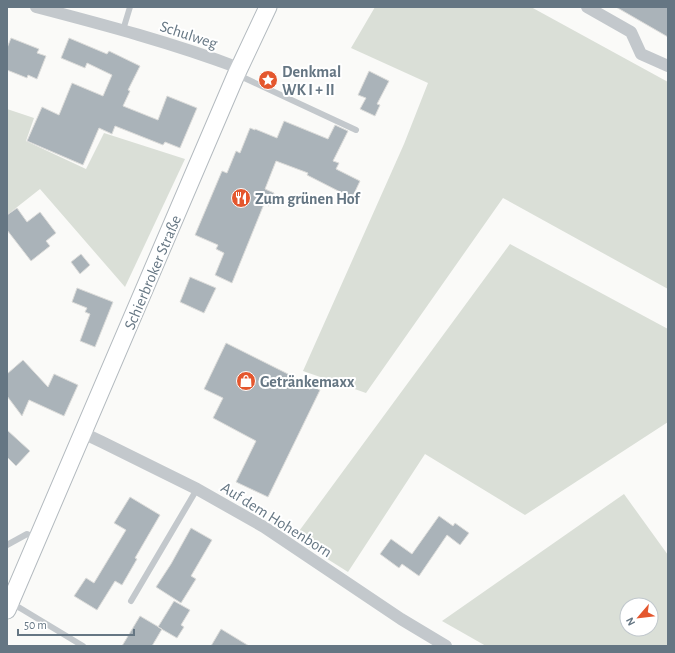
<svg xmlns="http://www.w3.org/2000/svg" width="675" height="653" font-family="'Alegreya Sans',sans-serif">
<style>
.grass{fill:#dadfd7;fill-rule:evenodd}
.building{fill:#aab3b9;stroke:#dcdcda}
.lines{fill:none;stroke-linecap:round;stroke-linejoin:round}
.secondary-casing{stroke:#b3babf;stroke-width:19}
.lane{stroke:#c3c8cc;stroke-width:6}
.street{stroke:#c3c8cc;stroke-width:12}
.secondary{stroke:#fff;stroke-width:17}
.labels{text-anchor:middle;stroke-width:4;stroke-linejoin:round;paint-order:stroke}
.street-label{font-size:16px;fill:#657683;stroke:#fff}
.poi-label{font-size:16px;font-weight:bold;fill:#657683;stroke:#fff;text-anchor:start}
</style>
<rect width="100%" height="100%" fill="#fafaf8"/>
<path class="grass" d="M 375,7 L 531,7 L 668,82 L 668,289 L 503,198 L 366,393 L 303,371 L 404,144 L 428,83 L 351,48 Z
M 7,109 L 34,118 L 26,141 L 86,169 L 104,133 L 185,159 L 125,287 L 40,189 L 7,215 Z
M 510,244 L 668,329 L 668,422 L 525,515 L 425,454 L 348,572 L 294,538 Z
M 624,494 L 668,555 L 668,646 L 486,646 L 442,621 ZM 627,605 L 651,605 L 651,629 L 627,629 Z"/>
<path class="building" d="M 616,7 L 668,7 L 668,37 Z
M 11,38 L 39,49 L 37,53 L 46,56 L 37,79 L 28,75 L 27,78 L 7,70 L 7,48 Z
M 69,38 L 107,54 L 109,51 L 140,66 L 128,90 L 130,91 L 123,106 L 158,120 L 167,96 L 197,108 L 180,148 L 165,142 L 163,145 L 115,126 L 112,134 L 99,128 L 83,165 L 27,141 L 42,107 L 59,115 L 72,83 L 103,96 L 112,75 L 87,63 L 85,68 L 61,58 Z
M 369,71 L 389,81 L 377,104 L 380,105 L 375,116 L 360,109 L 366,98 L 358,95 Z
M 284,121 L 328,139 L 335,125 L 348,131 L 333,161 L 339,163 L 336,169 L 360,181 L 352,198 L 307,175 L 308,173 L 276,161 L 265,189 L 274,193 L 269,206 L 264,204 L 232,283 L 215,275 L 224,253 L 216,249 L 218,245 L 195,235 L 222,171 L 227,173 L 236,151 L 240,153 L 250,128 L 255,130 L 255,129 L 277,138 Z
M 17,208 L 27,222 L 40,212 L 56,233 L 46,241 L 50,246 L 31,261 L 7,230 L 7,215 Z
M 81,254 L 90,265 L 80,274 L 71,262 Z
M 190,277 L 216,288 L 204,313 L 180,302 Z
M 77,288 L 113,302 L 95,347 L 80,341 L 90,314 L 85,312 L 87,308 L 72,302 Z
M 226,343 L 320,390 L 268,497 L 236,482 L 256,441 L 213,418 L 223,398 L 204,389 Z
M 23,360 L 48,387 L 54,374 L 78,385 L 64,416 L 29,400 L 22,416 L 7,396 L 7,374 Z
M 7,430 L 30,451 L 16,466 L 7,457 Z
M 130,497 L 160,515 L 135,558 L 137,559 L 122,585 L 115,581 L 97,610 L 74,596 L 86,578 L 94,583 L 126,530 L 114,523 Z
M 439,516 L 453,526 L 455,523 L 469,533 L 460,545 L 447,535 L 419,576 L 402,564 L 399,568 L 380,554 L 391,539 L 412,554 Z
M 191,528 L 212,540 L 191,576 L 196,579 L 181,603 L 156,587 L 171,564 Z
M 174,601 L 190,610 L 181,625 L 184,627 L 177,638 L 158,627 Z
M 140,616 L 162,629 L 152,646 L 122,646 Z
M 221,629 L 249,646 L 211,646 Z"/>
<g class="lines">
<g class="secondary-casing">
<path id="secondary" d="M 7,610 L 236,75 L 268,7"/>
</g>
<path class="lane" d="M 123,30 L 130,7
M 238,75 L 356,130
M 7,545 L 27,534 L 36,538
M 131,601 L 197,489
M 10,603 L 20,608 L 83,646"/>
<path class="street" d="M 36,7 C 105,25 173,43 239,68
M 587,7 L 631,32 L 641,54 L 668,66
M 83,433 L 102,442 L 197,489 L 264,527 L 401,619 L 446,646"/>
<use href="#secondary" class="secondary"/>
</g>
<defs>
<g id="sight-disc" transform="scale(1)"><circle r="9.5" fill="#e4572e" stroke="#fff"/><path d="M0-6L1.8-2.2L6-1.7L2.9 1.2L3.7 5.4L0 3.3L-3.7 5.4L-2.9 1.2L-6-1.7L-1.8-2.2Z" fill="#fff"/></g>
<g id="restaurant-disc" transform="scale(1)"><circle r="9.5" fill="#e4572e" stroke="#fff"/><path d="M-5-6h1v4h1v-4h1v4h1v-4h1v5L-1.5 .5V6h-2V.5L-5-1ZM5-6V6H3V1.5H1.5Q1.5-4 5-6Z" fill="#fff"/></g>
<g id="shop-disc" transform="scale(1)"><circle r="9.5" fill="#e4572e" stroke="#fff"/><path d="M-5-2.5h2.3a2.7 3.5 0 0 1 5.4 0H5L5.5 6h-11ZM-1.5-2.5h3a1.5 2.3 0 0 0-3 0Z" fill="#fff"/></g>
</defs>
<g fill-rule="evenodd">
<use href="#sight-disc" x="268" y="80"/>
<use href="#restaurant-disc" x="241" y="198"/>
<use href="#shop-disc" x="246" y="381"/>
</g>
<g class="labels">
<g class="street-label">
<text transform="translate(189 34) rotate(18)" y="6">Schulweg</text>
<text transform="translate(152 272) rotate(-67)" y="6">Schierbroker Straße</text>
<text transform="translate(277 519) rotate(32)" y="6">Auf dem Hohenborn</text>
</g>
<g class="poi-label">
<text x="282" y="77">Denkmal<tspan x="282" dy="18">WK I + II</tspan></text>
<text x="255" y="204">Zum grünen Hof</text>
<text x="260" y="387">Getränkemaxx</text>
</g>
</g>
<rect width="675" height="653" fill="none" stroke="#657683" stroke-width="16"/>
<g transform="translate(639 617) rotate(242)"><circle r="19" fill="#ffffff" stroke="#c1c8cd"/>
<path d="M0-3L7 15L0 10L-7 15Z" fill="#e4572e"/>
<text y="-6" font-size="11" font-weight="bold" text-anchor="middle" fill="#657683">N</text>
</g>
<path d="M18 629v6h116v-6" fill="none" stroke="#657683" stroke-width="2"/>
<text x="24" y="629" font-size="12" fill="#657683" stroke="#ffffff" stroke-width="3" paint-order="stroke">50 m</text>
</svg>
